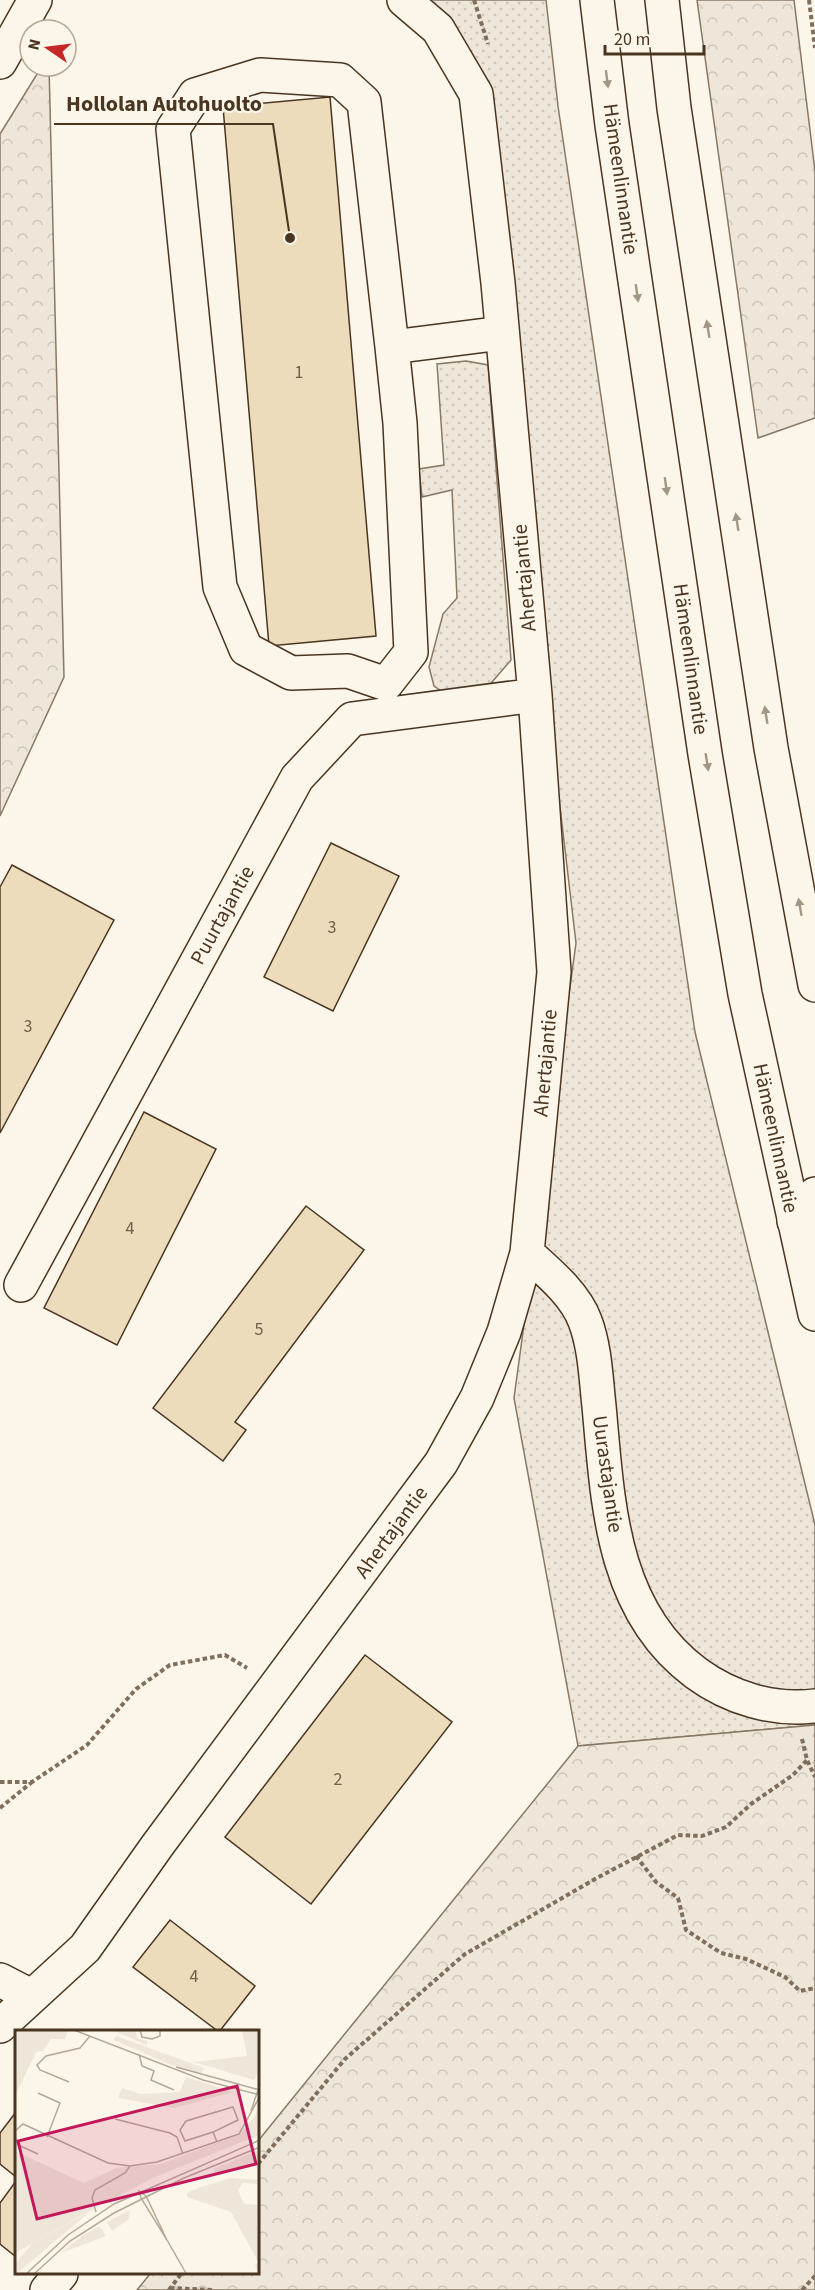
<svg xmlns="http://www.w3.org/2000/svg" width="815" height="2290" font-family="'Source Sans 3',sans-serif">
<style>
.grass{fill:url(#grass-dots);stroke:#887966;stroke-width:1.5}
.forest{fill:url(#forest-crowns);stroke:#887966;stroke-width:1.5}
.building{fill:#ecdcbc;stroke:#4a3520;stroke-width:1.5}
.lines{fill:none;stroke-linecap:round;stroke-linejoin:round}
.minor-casing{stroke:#4a3520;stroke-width:36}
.major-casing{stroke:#4a3520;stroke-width:36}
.path{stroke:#7f6f5c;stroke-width:4;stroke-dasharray:4.5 3;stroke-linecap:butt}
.minor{stroke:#fbf6e9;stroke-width:33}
.major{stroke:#fbf6e9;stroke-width:33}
.oneway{fill:#a29684}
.labels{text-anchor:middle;stroke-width:4.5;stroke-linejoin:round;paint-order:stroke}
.number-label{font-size:18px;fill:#725f47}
.street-label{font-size:21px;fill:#4a3520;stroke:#fbf6e9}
.inset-road{fill:none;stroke:#b4a999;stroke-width:1.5}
.view{fill:#c2185b;fill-opacity:0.15;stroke:#c2185b;stroke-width:3}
.inset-edge{fill:none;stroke:#4a3520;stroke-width:3}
.leader{fill:none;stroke:#4a3520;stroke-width:2}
.callout-dot{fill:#4a3520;stroke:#fbf6e9;stroke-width:2}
.callout-label{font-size:22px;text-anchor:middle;font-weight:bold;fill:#4a3520;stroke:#fbf6e9;stroke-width:4.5;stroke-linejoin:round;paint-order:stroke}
</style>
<defs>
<pattern id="grass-dots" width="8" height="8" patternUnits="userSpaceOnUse" patternTransform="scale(1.5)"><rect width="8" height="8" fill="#ede6d9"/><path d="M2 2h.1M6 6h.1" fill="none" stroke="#cdc6ba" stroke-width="1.8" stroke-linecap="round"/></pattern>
<pattern id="forest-crowns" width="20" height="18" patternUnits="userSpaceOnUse" patternTransform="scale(1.5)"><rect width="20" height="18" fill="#ede6d9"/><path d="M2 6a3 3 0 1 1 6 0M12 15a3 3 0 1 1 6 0" fill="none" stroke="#cdc6ba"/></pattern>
</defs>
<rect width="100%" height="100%" fill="#fbf6e9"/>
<path class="grass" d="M 411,0 L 546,0 L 558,106 L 695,1032 L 815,1525 L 815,1725 L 578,1746 L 514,1398 L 576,943 L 476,94 Z
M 466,361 L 488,365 L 511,660 L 486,689 L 453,699 L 434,686 L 429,667 L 443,614 L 457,598 L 452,490 L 422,497 L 419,469 L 444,465 L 437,364 Z"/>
<path class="forest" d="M 697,0 L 794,0 L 815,171 L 815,418 L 758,438 Z
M 42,66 L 49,66 L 64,677 L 0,816 L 0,134 Z
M 815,1725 L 815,2290 L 137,2290 L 150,2274 L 258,2274 L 258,2141 L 578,1746 Z"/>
<path class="building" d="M 330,97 L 376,636 L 269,646 L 223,107 Z
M 331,843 L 399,876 L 333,1011 L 264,977 Z
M 12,865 L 114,920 L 0,1133 L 0,887 Z
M 144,1112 L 216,1149 L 117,1345 L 44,1308 Z
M 306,1206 L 364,1250 L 235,1422 L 246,1430 L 223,1461 L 153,1408 Z
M 365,1655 L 452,1722 L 311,1904 L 225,1837 Z
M 170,1920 L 255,1986 L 219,2032 L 133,1967 Z
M 16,2112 L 16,2177 L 0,2164 L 0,2133 Z
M 16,2181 L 16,2257 L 0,2244 L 0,2203 Z"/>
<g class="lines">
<g class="minor-casing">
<path id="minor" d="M 0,62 L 35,0
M 392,347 L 400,423 L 411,652 L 386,684 L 348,671 L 291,673 L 246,649 L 220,587 L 173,129 L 195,95 L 260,75 L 340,80 L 364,102 L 392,347 L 502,333
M 815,1194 L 794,1221 L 815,1228
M 527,1253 C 548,1272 575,1294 585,1321 C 595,1347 596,1379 599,1406 C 608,1503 611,1610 696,1673 C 730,1698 773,1711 815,1706
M 21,1285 L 297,778 L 352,719 L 535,695
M 0,1980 L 31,1996
M 0,2026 L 85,1948 L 157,1846 L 441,1463 L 477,1398 L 504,1332 L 527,1253 L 554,972 L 535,695 L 498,283 L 476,94 L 438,29 L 404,0
M 47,2290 L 61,2274"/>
</g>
<g class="major-casing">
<path id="major" d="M 597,0 L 612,125 L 705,754 L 745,994 L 815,1314
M 662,0 L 674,108 L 771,748 L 815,985"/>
</g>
<path class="path" d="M 474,0 L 488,44
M 809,0 L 815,48
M 802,1739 L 807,1760 L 815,1777
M 0,1782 L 32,1782 L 87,1745 L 136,1689 L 170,1665 L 225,1655 L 247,1668
M 0,1808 L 32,1782
M 636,1856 L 656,1882 L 678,1898 L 686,1930 L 721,1953 L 746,1959 L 785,1977 L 800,1991 L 815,1988
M 258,2164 L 345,2059 L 465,1954 L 595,1879 L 678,1835 L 702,1836 L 726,1827 L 751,1804 L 793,1775 L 807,1760
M 170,2288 L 213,2290
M 169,2290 L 181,2274
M 802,2290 L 815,2276"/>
<use href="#minor" class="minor"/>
<use href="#major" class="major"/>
</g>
<defs><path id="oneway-solid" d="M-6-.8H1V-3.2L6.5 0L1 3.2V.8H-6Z" transform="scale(1.5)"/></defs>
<g class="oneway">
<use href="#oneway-solid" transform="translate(607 79) rotate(83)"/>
<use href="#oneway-solid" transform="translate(637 293) rotate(82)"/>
<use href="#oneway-solid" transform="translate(708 329) rotate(-99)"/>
<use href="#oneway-solid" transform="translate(666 486) rotate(82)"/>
<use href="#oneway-solid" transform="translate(737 522) rotate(-99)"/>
<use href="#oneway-solid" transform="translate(766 715) rotate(-99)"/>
<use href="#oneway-solid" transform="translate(707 762) rotate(81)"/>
<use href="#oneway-solid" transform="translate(800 907) rotate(-100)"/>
</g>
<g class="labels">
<g class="number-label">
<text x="299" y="378">1</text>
<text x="332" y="933">3</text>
<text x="28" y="1032">3</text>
<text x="130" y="1234">4</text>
<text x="259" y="1335">5</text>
<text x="338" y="1785">2</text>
<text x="194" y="1982">4</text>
</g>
<g class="street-label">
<text transform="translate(621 179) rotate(82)" y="7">Hämeenlinnantie</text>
<text transform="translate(524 578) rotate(-95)" y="7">Ahertajantie</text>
<text transform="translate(691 659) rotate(82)" y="7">Hämeenlinnantie</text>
<text transform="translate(222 915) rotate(-61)" y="7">Puurtajantie</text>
<text transform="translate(545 1063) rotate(-85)" y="7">Ahertajantie</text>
<text transform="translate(776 1138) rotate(78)" y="7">Hämeenlinnantie</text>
<text transform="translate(608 1474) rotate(82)" y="7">Uurastajantie</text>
<text transform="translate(391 1532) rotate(-54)" y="7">Ahertajantie</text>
</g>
</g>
<g transform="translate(15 2030)">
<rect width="244" height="244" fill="#fbf6e9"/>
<path d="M 97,0 L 121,1 L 122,8 L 132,11 L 132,15 ZM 244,74 L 244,105 L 140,147 L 78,179 L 0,245 L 0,234 L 18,213 L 78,180 L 69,153 L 101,138 L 146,134 L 224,104 L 240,86 ZM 186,157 L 193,167 L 244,194 L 244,244 L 240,235 L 244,233 L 216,182 L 172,167 L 172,163 Z" fill="#ede6d9"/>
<path d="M 0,0 L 53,0 L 50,9 L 36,9 L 28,21 L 21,22 L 0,66 ZM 227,0 L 244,0 L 244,41 L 239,50 L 179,32 L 232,26 ZM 101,6 L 189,38 L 186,44 L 154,34 L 99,10 ZM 171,47 L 218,62 L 159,78 L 103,68 L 107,58 L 125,64 L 165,62 ZM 244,120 L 244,131 L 203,146 L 198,139 ZM 0,121 L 69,153 L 78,179 L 0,223 ZM 216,148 L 244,150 L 244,154 L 228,153 L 223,160 L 229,174 L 244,175 L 244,194 L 193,167 L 186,157 ZM 115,180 L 114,189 L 97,201 L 92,192 ZM 84,196 L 91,206 L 46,223 L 66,207 Z" fill="#ede6d9"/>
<path class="inset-road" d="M 59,0 L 188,50 L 245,65M 125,0 L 127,7 L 137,9 L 145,6 L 145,0M 124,24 L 127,36 L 139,41 L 136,50 L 159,60M 161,37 L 245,60M 54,52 L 25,40 L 22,35 L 31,26 L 65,18 L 75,6M 23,63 L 45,73 L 32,107M 236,81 L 245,54M 100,89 L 155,103 L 162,107 L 168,124M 0,101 L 8,94 L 93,133 L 115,136 L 142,132 L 224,104 L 245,66M 198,102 L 170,111 L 165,100 L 171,91 L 218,77 L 223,90 L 198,102 L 202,112M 0,107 L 3,115 L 23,124M 124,161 L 131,166 L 152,210 L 126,168 ZM 81,182 L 77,168 L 80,160 L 110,143 L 115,136M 152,210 L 172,245M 10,245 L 53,205 L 99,174 L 245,110M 18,245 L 55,211 L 99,183 L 169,148 L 245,117"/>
<path class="view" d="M 222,56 L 241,134 L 22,189 L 3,111 Z"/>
<rect width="244" height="244" class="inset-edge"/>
</g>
<path class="leader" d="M290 238L273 124H54"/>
<circle class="callout-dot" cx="290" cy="238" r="6"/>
<g class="callout-label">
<text x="164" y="111">Hollolan Autohuolto</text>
</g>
<g transform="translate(48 48) rotate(284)"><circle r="28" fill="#fbf6e9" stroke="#b4a999" stroke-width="1.5"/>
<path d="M0-4.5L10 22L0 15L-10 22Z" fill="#c62828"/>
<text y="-9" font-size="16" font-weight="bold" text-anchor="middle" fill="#4a3520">N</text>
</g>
<path d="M605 45v9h99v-9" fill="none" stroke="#4a3520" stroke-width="3"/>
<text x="614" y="45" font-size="18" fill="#4a3520" stroke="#fbf6e9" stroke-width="4.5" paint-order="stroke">20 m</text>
</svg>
